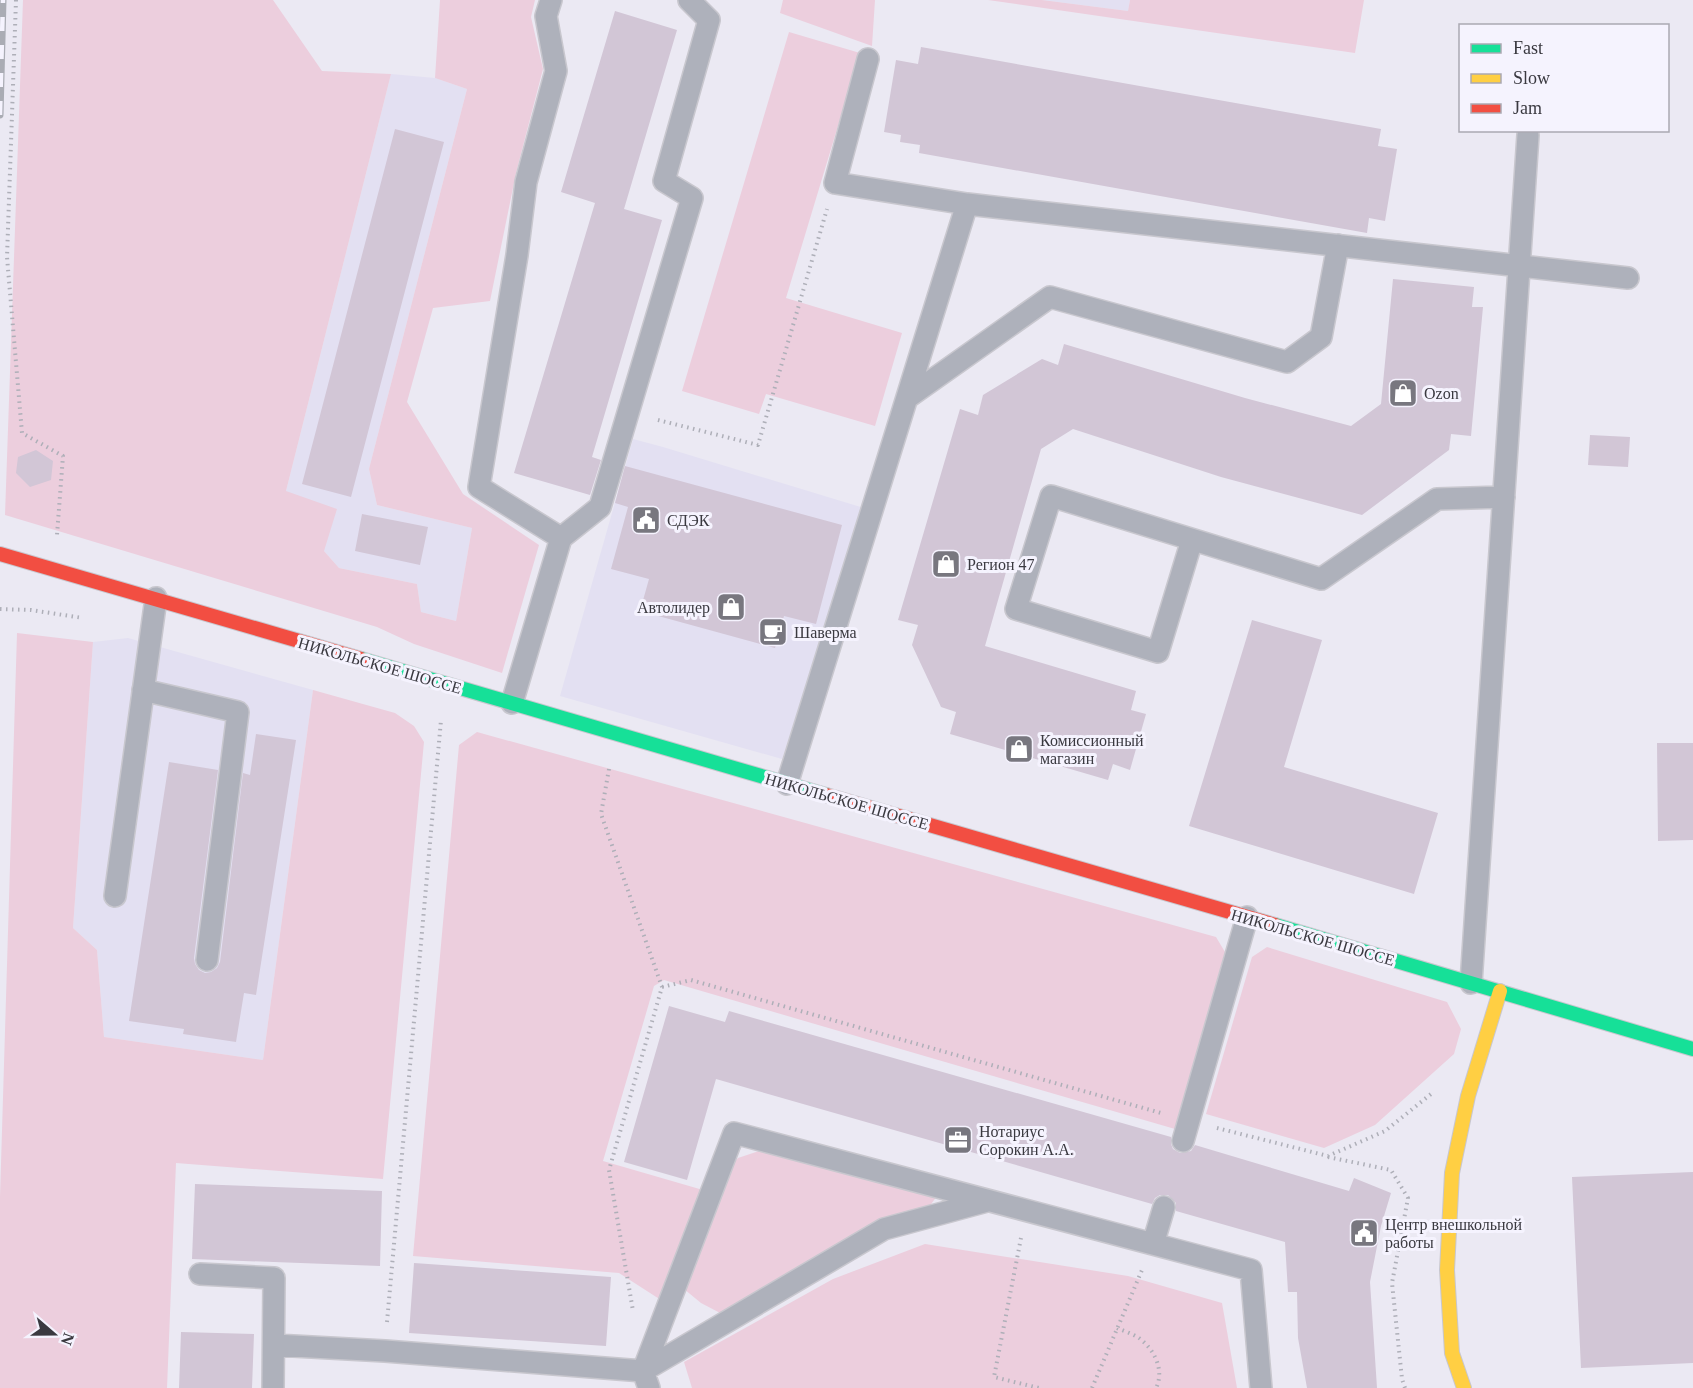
<svg xmlns="http://www.w3.org/2000/svg" width="1693" height="1388" font-family="'Times New Roman',serif">
<style>
.built{fill:#e3e0f2}
.green{fill:#eccedd}
.building{fill:#d2c6d6}
.lines{fill:none;stroke-linecap:round;stroke-linejoin:round}
.lane-casing{stroke:#c8c7ce;stroke-width:24}
.fast-casing{stroke:#c8c7ce;stroke-width:16}
.slow-casing{stroke:#c8c7ce;stroke-width:16}
.jam-casing{stroke:#c8c7ce;stroke-width:16}
.path{stroke:#aeafb8;stroke-width:4;stroke-dasharray:1.5 4.5;stroke-linecap:butt}
.lane{stroke:#aeb1bb;stroke-width:21}
.fast{stroke:#16e098;stroke-width:14}
.slow{stroke:#ffcf43;stroke-width:14}
.jam{stroke:#f24e42;stroke-width:14}
.rail-casing{stroke:#aaacb4;stroke-width:7}
.rail{stroke:#f5f3fe;stroke-width:4.5;stroke-dasharray:14;stroke-linecap:butt}
.labels{text-anchor:middle;stroke-width:6;stroke-linejoin:round;paint-order:stroke}
.poi-label{font-size:16px;fill:#3a3940;stroke:#f5f3fe;text-anchor:start}
.street-label{font-size:16px;fill:#3a3940;stroke:#f5f3fe}
</style>
<rect width="100%" height="100%" fill="#ebe9f3"/>
<path class="built" d="M 1042,0 L 1130,0 L 1128,11 Z
M 391,74 L 435,78 L 467,89 L 369,469 L 377,505 L 472,528 L 456,621 L 421,612 L 417,584 L 339,568 L 324,551 L 286,491 Z
M 633,439 L 663,447 L 864,508 L 782,759 L 560,696 Z
M 128,638 L 313,690 L 263,1060 L 104,1037 L 97,950 L 73,928 L 93,642 Z"/>
<path class="green" d="M 23,0 L 273,0 L 322,71 L 391,74 L 286,491 L 337,509 L 324,551 L 339,568 L 417,584 L 421,612 L 456,621 L 472,528 L 377,505 L 369,469 L 467,89 L 435,78 L 440,0 L 535,0 L 531,17 L 543,69 L 516,173 L 490,301 L 433,308 L 407,402 L 463,494 L 539,545 L 502,673 L 414,644 L 377,627 L 5,515 Z
M 783,0 L 875,0 L 872,46 L 780,13 Z
M 988,0 L 1042,0 L 1128,11 L 1130,0 L 1364,0 L 1355,53 Z
M 789,32 L 860,53 L 786,298 L 902,333 L 875,426 L 766,394 L 759,414 L 682,391 Z
M 17,633 L 93,642 L 73,928 L 97,950 L 104,1037 L 263,1060 L 313,690 L 395,713 L 414,726 L 424,742 L 383,1179 L 176,1163 L 167,1388 L 0,1388 L 0,1197 Z
M 477,732 L 1216,937 L 1225,952 L 1175,1129 L 664,980 L 654,986 L 603,1161 L 703,1190 L 664,1302 L 619,1273 L 413,1256 L 459,745 Z
M 1267,947 L 1447,1002 L 1461,1029 L 1454,1054 L 1375,1125 L 1324,1148 L 1206,1114 L 1252,957 Z
M 762,1150 L 937,1196 L 926,1211 L 724,1315 L 701,1303 L 684,1289 L 725,1172 L 738,1158 Z
M 925,1244 L 1128,1276 L 1222,1303 L 1237,1388 L 692,1388 L 684,1362 L 833,1279 Z"/>
<path class="building" d="M 615,11 L 677,30 L 624,209 L 662,220 L 592,457 L 601,460 L 590,495 L 514,473 L 595,203 L 561,192 Z
M 921,47 L 1381,129 L 1378,146 L 1397,149 L 1385,221 L 1369,218 L 1367,233 L 919,153 L 920,145 L 900,142 L 901,135 L 884,132 L 896,60 L 918,64 Z
M 395,129 L 444,142 L 351,497 L 302,484 Z
M 1393,279 L 1474,287 L 1472,307 L 1483,307 L 1471,436 L 1451,434 L 1449,450 L 1362,515 L 1221,477 L 1073,429 L 1041,449 L 985,646 L 1136,691 L 1131,710 L 1146,714 L 1130,770 L 1113,764 L 1108,780 L 950,734 L 956,712 L 941,707 L 912,645 L 918,625 L 898,620 L 960,409 L 978,415 L 983,395 L 1042,359 L 1058,365 L 1064,344 L 1245,398 L 1351,426 L 1381,404 Z
M 1590,435 L 1630,437 L 1628,467 L 1588,465 Z
M 36,450 L 53,461 L 51,480 L 30,487 L 16,473 L 18,457 Z
M 625,466 L 842,525 L 816,624 L 784,616 L 775,648 L 640,611 L 649,579 L 611,569 L 628,507 L 615,503 Z
M 362,514 L 428,527 L 420,565 L 355,551 Z
M 1252,620 L 1322,640 L 1284,767 L 1438,813 L 1414,894 L 1189,826 Z
M 256,734 L 296,740 L 256,995 L 244,993 L 236,1042 L 183,1034 L 184,1029 L 129,1021 L 169,762 L 218,770 L 194,958 L 195,964 L 199,970 L 205,973 L 211,972 L 217,968 L 220,962 L 243,773 L 250,775 Z
M 1657,743 L 1693,743 L 1693,840 L 1658,841 Z
M 669,1006 L 725,1022 L 729,1011 L 1171,1137 L 1171,1144 L 1173,1149 L 1180,1153 L 1191,1151 L 1195,1145 L 1349,1191 L 1354,1178 L 1391,1193 L 1381,1226 L 1370,1282 L 1377,1388 L 1307,1388 L 1298,1338 L 1297,1292 L 1288,1292 L 1285,1242 L 1176,1211 L 1176,1203 L 1168,1195 L 1160,1195 L 1155,1198 L 1152,1204 L 716,1079 L 687,1180 L 624,1162 Z
M 1693,1172 L 1693,1363 L 1581,1368 L 1572,1177 Z
M 195,1184 L 382,1191 L 380,1266 L 192,1259 Z
M 414,1263 L 611,1277 L 606,1346 L 409,1333 Z
M 181,1332 L 254,1334 L 252,1388 L 179,1388 Z"/>
<g class="lines">
<g class="lane-casing">
<path id="lane" d="M 551,0 L 546,16 L 556,71 L 526,182 L 517,255 L 479,487 L 561,538
M 868,59 L 835,183 L 967,204 L 1628,278
M 907,398 L 1050,297 L 1287,362 L 1321,337 L 1338,245
M 1192,540 L 1158,652 L 1016,609 L 1051,496 L 1321,579 L 1437,499 L 1504,497
M 143,690 L 238,712 L 207,960
M 512,703 L 561,538 L 600,507 L 692,198 L 664,181 L 709,20 L 689,0
M 787,784 L 967,204
M 115,896 L 156,598
M 1471,983 L 1528,135
M 1183,1141 L 1247,917
M 1153,1244 L 1164,1207
M 200,1274 L 274,1278 L 273,1388
M 275,1345 L 385,1351 L 643,1371 L 884,1229 L 987,1201
M 649,1388 L 643,1371 L 734,1133 L 1251,1270 L 1261,1388"/>
</g>
<g class="fast-casing">
<path id="fast" d="M 361,659 L 826,795
M 1275,925 L 1693,1049"/>
</g>
<g class="slow-casing">
<path id="slow" d="M 1464,1388 L 1452,1353 L 1447,1270 L 1452,1173 L 1468,1096 L 1500,991"/>
</g>
<g class="jam-casing">
<path id="jam" d="M 0,554 L 361,659
M 826,795 L 1275,925"/>
</g>
<path class="path" d="M 16,0 L 7,257 L 22,433 L 63,456 L 57,535
M 658,420 L 758,445 L 827,209
M 0,609 L 31,610 L 83,618
M 609,769 L 601,814 L 662,987 L 609,1170 L 633,1311
M 662,987 L 691,980 L 1161,1113
M 1217,1128 L 1328,1156 L 1385,1131 L 1431,1094
M 1328,1157 L 1391,1170 L 1408,1198 L 1392,1283 L 1402,1379 L 1405,1388
M 1021,1238 L 994,1377 L 1039,1388
M 387,1322 L 441,720
M 1117,1328 C 1124,1331 1133,1334 1139,1338 C 1154,1349 1165,1370 1156,1388
M 1092,1388 L 1142,1270"/>
<use href="#lane" class="lane"/>
<use href="#fast" class="fast"/>
<use href="#slow" class="slow"/>
<use href="#jam" class="jam"/>
<g class="rail-casing">
<path id="rail" d="M 0,115 L 3,0"/>
</g>
<use href="#rail" class="rail"/>
</g>
<defs>
<g id="shop-square" transform="scale(1.5)"><rect x="-9" y="-9" width="18" height="18" rx="4" fill="#78777f" stroke="#f5f3fe"/><path d="M-5-2.5h2.3a2.7 3.5 0 0 1 5.4 0H5L5.5 6h-11ZM-1.5-2.5h3a1.5 2.3 0 0 0-3 0Z" fill="#fff"/></g>
<g id="civic-square" transform="scale(1.5)"><rect x="-9" y="-9" width="18" height="18" rx="4" fill="#78777f" stroke="#f5f3fe"/><path d="M-.6-6.5H3V-4.5H.6V-3L4-1V1h2V6H-6V1h2V-1L-.6-3ZM-1.2 2.5V6h2.4V2.5Z" fill="#fff"/></g>
<g id="cafe-square" transform="scale(1.5)"><rect x="-9" y="-9" width="18" height="18" rx="4" fill="#78777f" stroke="#f5f3fe"/><path d="M-5.5-4.5H6V0H3Q3 3.5 0 3.5H-2.5Q-5.5 3.5-5.5 0ZM3-3.2v2h1.7v-2ZM-6 4.5H4V6H-6Z" fill="#fff"/></g>
<g id="office-square" transform="scale(1.5)"><rect x="-9" y="-9" width="18" height="18" rx="4" fill="#78777f" stroke="#f5f3fe"/><path d="M-6-3h4V-5.5h4V-3h4V5H-6ZM-1-4.5V-3h2v-1.5ZM-6 0V1H6V0Z" fill="#fff"/></g>
</defs>
<g fill-rule="evenodd">
<use href="#shop-square" x="1403" y="393"/>
<use href="#civic-square" x="646" y="520"/>
<use href="#shop-square" x="946" y="564"/>
<use href="#shop-square" x="731" y="607"/>
<use href="#cafe-square" x="773" y="632"/>
<use href="#shop-square" x="1019" y="749"/>
<use href="#office-square" x="958" y="1140"/>
<use href="#civic-square" x="1364" y="1233"/>
</g>
<g class="labels">
<g class="poi-label">
<text x="1424" y="399">Ozon</text>
<text x="667" y="526">СДЭК</text>
<text x="967" y="570">Регион 47</text>
<text x="710" y="613" text-anchor="end">Автолидер</text>
<text x="794" y="638">Шаверма</text>
<text x="1040" y="746">Комиссионный<tspan x="1040" dy="18">магазин</tspan></text>
<text x="979" y="1137">Нотариус<tspan x="979" dy="18">Сорокин А.А.</tspan></text>
<text x="1385" y="1230">Центр внешкольной<tspan x="1385" dy="18">работы</tspan></text>
</g>
<g class="street-label">
<text transform="translate(380 665) rotate(16)" y="6">НИКОЛЬСКОЕ ШОССЕ</text>
<text transform="translate(847 801) rotate(16)" y="6">НИКОЛЬСКОЕ ШОССЕ</text>
<text transform="translate(1313 937) rotate(16)" y="6">НИКОЛЬСКОЕ ШОССЕ</text>
</g>
</g>
<rect x="1459" y="24" width="210" height="108" fill="#f5f3fe" stroke="#aaa9b2" stroke-width="1.5"/>
<rect x="1471" y="44" width="30" height="9" fill="#16e098" stroke="#aaa9b2" stroke-width="1.5"/>
<text x="1513" y="54" font-size="18" fill="#3a3940">Fast</text>
<rect x="1471" y="74" width="30" height="9" fill="#ffcf43" stroke="#aaa9b2" stroke-width="1.5"/>
<text x="1513" y="84" font-size="18" fill="#3a3940">Slow</text>
<rect x="1471" y="104" width="30" height="9" fill="#f24e42" stroke="#aaa9b2" stroke-width="1.5"/>
<text x="1513" y="114" font-size="18" fill="#3a3940">Jam</text>
<g transform="translate(54 1334) rotate(110)" stroke="#f5f3fe" stroke-width="4.5" paint-order="stroke">
<path d="M0-4.5L10 22L0 15L-10 22Z" fill="#3a3940"/>
<text y="-9" font-size="16" font-weight="bold" text-anchor="middle" fill="#3a3940">N</text>
</g>
</svg>
